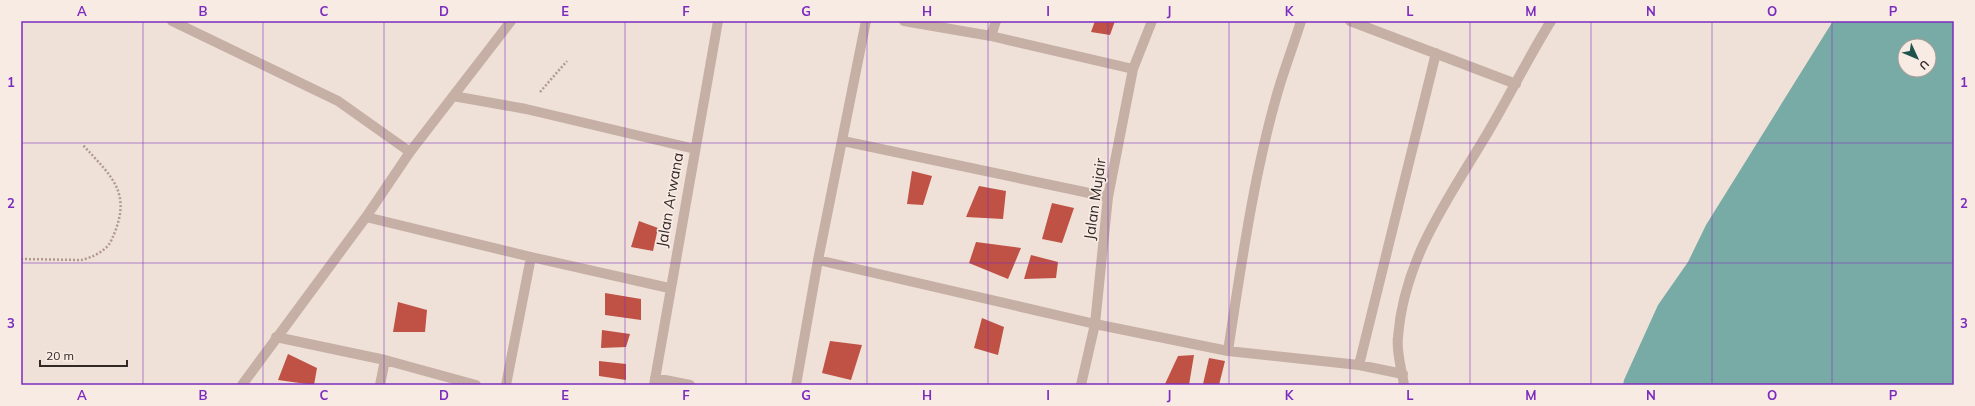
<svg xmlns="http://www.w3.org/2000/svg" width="1975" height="406" font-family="Mulish,sans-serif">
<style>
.water{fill:#78aba6;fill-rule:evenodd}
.building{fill:#c05145}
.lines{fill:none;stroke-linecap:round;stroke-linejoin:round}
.path{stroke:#b2998f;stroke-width:2.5;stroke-dasharray:2 2;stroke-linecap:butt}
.minor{stroke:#c6afa5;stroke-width:10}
.grid{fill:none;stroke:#7b2cbf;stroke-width:1;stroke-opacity:0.55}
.labels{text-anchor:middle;stroke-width:3.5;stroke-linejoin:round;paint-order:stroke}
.street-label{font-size:15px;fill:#322826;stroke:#f8ebe4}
.neatline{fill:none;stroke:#7b2cbf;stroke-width:1.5}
.grid-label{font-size:13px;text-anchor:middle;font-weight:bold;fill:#7b2cbf}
</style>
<rect width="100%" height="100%" fill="#efe1d8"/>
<path class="water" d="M 1833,21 L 1954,21 L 1954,385 L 1623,385 L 1624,380 L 1658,305 L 1688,262 L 1706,225 ZM 1905,46 L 1929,46 L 1929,70 L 1905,70 Z"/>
<path class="building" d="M 1095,21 L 1115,21 L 1110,35 L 1091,32 Z
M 912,171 L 932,176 L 923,205 L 907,204 Z
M 979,186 L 1006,191 L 1003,219 L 966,217 Z
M 1052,203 L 1074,208 L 1062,243 L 1042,239 Z
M 639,221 L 658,228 L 653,251 L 631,247 Z
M 976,242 L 1021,248 L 1008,279 L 969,263 Z
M 1031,255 L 1058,262 L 1056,278 L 1024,279 Z
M 605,293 L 641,299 L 641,320 L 605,315 Z
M 398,302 L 427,310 L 425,332 L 393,332 Z
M 982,318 L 1004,327 L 998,355 L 974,348 Z
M 602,330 L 630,334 L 626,347 L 601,348 Z
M 830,341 L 862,345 L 851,380 L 822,373 Z
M 288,354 L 317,368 L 314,385 L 278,380 Z
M 1194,355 L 1189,385 L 1165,384 L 1178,356 Z
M 1209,358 L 1225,361 L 1219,385 L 1203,384 Z
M 599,361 L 626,364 L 626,380 L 599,376 Z"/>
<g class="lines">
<path class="path" d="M 540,92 L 567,61
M 21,259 L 81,260 C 91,258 104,252 110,243 C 134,194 114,179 82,144"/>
<path class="minor" d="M 172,21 L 338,101 L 410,152
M 904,21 L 991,36 L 996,21
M 1350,21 L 1516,84
M 991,36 L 1133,69
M 453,96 L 526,109 L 695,149
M 843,141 L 1108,197
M 366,217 L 531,257 L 669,288
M 818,260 L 866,21
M 276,337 L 385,360 L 476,385
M 1228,351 C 1241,266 1254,173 1278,91 C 1285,67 1294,44 1301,21
M 1359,365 L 1436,53
M 655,378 L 690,385
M 242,385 L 366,217 L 410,152 L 511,21
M 380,385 L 385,360
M 506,385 L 531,257
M 654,385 L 718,21
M 796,385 L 818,260 L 1095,324 L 1228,351 L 1359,365 L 1403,374
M 1081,385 L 1095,324 L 1108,197 L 1133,69 L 1152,21
M 1404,385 C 1402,370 1396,352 1398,337 C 1404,259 1448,199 1487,134 C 1509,97 1528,58 1551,21"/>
</g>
<path class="grid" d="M 143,21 L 143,385M 263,21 L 263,385M 384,21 L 384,385M 505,21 L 505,385M 625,21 L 625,385M 746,21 L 746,385M 867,21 L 867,385M 988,21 L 988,385M 1108,21 L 1108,385M 1229,21 L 1229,385M 1350,21 L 1350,385M 1470,21 L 1470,385M 1591,21 L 1591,385M 1712,21 L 1712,385M 1832,21 L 1832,385M 21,143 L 1954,143M 21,263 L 1954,263"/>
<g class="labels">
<g class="street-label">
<text transform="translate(1095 199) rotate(-82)" y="5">Jalan Mujair</text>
<text transform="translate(670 200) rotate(-80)" y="5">Jalan Arwana</text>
</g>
</g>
<rect width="1975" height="406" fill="none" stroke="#f8ebe4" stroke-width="44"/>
<g transform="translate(1917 58) rotate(134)"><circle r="19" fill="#f8ebe4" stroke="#a99d98"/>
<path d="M0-3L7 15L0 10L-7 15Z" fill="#1e524d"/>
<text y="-6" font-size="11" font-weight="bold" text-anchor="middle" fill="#322826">U</text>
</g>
<path d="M40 360v6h87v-6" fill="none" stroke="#322826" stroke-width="2"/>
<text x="46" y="360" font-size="12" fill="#322826" stroke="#f8ebe4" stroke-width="3" paint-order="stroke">20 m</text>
<rect x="22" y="22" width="1931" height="362" class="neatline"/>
<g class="grid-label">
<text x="82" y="16">A</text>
<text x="203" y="16">B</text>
<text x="324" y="16">C</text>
<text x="444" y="16">D</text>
<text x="565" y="16">E</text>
<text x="686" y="16">F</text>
<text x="806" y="16">G</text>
<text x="927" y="16">H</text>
<text x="1048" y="16">I</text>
<text x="1169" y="16">J</text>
<text x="1289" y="16">K</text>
<text x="1410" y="16">L</text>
<text x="1531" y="16">M</text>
<text x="1651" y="16">N</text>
<text x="1772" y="16">O</text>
<text x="1893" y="16">P</text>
<text x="11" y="87">1</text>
<text x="1964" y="87">1</text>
<text x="11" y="208">2</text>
<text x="1964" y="208">2</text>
<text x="11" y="328">3</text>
<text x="1964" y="328">3</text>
<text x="82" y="400">A</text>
<text x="203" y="400">B</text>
<text x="324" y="400">C</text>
<text x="444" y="400">D</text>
<text x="565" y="400">E</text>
<text x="686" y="400">F</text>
<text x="806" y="400">G</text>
<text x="927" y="400">H</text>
<text x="1048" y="400">I</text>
<text x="1169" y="400">J</text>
<text x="1289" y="400">K</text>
<text x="1410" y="400">L</text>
<text x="1531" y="400">M</text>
<text x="1651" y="400">N</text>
<text x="1772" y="400">O</text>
<text x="1893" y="400">P</text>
</g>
</svg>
